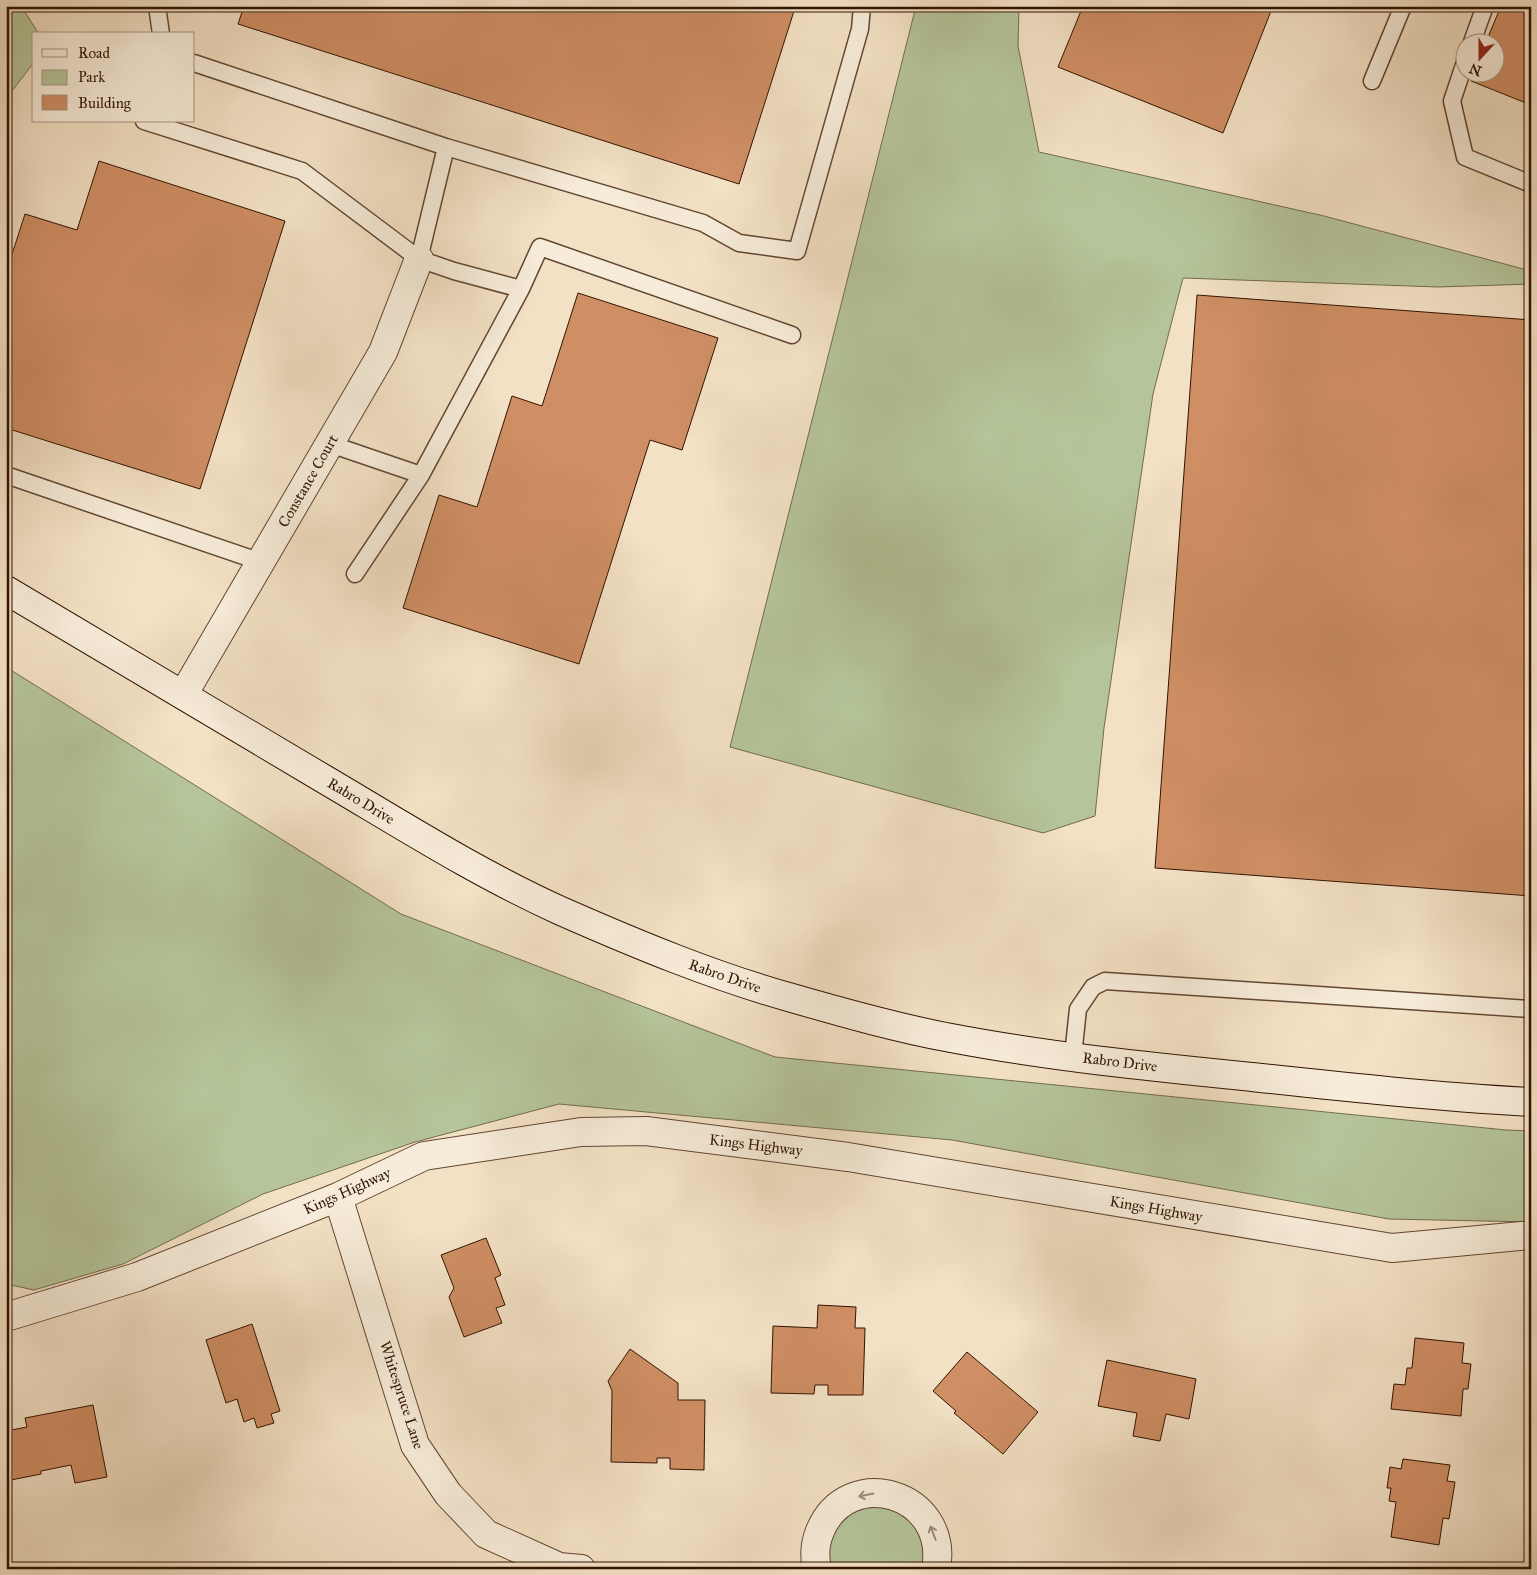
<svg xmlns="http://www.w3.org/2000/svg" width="1537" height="1575" font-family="'IM FELL Great Primer',serif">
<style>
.green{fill:#b5c499;stroke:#736c4c}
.building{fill:#cf8e64;stroke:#311300}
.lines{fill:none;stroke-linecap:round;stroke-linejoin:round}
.lane-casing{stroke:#624631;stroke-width:19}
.street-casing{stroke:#624631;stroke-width:30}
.secondary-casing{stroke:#311300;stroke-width:30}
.lane{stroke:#f7ecd9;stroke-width:16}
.street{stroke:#f7ecd9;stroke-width:28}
.secondary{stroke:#f7ecd9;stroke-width:28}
.oneway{stroke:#9e8a77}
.labels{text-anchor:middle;stroke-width:4;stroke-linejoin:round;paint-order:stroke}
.street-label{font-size:15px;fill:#311300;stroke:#f7ecd9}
</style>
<rect width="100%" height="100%" fill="#f3e1c5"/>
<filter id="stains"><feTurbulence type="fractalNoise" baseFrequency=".004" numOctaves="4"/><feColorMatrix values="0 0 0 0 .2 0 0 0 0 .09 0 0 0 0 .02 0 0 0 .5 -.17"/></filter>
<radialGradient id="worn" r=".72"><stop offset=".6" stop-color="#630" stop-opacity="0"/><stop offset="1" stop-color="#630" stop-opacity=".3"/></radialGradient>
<path class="green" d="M 6,6 L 21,6 L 39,34 L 34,34 L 34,62 L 6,99 Z
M 916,6 L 1019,6 L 1018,46 L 1039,152 L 1324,216 L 1531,271 L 1531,284 L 1438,287 L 1183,278 L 1153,394 L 1104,728 L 1095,816 L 1043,833 L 730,747 Z
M 6,667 L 401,914 L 775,1057 L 1506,1130 L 1531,1131 L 1531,1222 L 1389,1219 L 952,1140 L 559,1104 L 415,1142 L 263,1194 L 123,1264 L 34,1290 L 6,1284 Z
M 872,1500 L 919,1520 L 928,1569 L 828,1569 L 825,1543 L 831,1527 Z"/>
<path class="building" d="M 244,6 L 778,6 L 794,11 L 739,184 L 238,24 Z
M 1083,6 L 1273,6 L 1223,133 L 1058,67 Z
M 1501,6 L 1531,6 L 1531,105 L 1471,81 L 1474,72 L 1494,72 L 1494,42 L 1486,42 Z
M 99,161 L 285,221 L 200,489 L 6,428 L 6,273 L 25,214 L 77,230 Z
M 578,293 L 718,338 L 682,450 L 650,440 L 579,664 L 403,608 L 439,495 L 477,507 L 512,396 L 542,406 Z
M 1197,295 L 1531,320 L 1531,896 L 1155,868 Z
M 486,1238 L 501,1275 L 495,1278 L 505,1305 L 496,1308 L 502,1323 L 464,1337 L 449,1297 L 454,1288 L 441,1255 Z
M 818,1305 L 856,1307 L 855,1328 L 865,1328 L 863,1395 L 828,1395 L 828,1385 L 815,1385 L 814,1394 L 771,1393 L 773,1326 L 817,1328 Z
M 252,1324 L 280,1411 L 271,1414 L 274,1423 L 257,1428 L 254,1418 L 244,1422 L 237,1399 L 226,1403 L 206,1340 Z
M 1415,1338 L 1464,1343 L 1462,1363 L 1471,1364 L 1468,1389 L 1463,1389 L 1461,1416 L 1391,1409 L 1394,1384 L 1405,1385 L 1407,1368 L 1412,1368 Z
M 630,1349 L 678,1383 L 678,1400 L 705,1400 L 704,1470 L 670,1469 L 670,1458 L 657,1458 L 657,1463 L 611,1462 L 612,1391 L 608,1381 Z
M 967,1352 L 1038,1412 L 1003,1454 L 954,1413 L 956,1411 L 933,1391 Z
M 1107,1360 L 1196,1379 L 1189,1419 L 1166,1414 L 1160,1441 L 1133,1436 L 1137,1413 L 1098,1406 Z
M 93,1405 L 107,1477 L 75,1483 L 71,1465 L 41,1471 L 41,1474 L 6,1481 L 6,1431 L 27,1427 L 25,1418 Z
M 1403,1459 L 1450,1465 L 1447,1481 L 1455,1482 L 1449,1519 L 1443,1518 L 1439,1545 L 1391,1537 L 1396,1502 L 1389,1501 L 1391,1488 L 1387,1488 L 1390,1467 L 1401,1469 Z"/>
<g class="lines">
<g class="lane-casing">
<path id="lane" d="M 157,6 L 161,34
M 1472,42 L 1485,6
M 194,63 L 446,147 L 703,223 L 739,243 L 797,251 L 860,29 L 862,6
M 1464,65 L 1452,101 L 1465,157 L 1531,184
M 1372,81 L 1403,6
M 144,121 L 302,171 L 419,259 L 454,271 L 521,289
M 419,259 L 446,147
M 330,444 L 421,475 L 521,289 L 540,247 L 792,335
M 6,475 L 261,562
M 355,574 L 421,475
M 1073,1056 L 1078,1009 L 1093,987 L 1105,981 L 1531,1009"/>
</g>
<g class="street-casing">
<path id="street" d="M 183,695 L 383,352 L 419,259
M 338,1197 L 415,1445 L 448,1494 L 486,1534 L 559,1567 L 581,1569
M 6,1317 L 137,1277 L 338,1197 L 424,1156 L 581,1132 L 646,1131 L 848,1157 L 1392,1248 L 1531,1235
M 817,1569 C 814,1556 815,1543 820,1531 C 848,1463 950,1493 936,1569"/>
</g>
<g class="secondary-casing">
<path id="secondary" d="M 6,590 C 112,653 218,716 324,779 C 402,825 479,874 561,911 C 636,944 713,976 792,998 C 844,1013 897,1028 951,1038 C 1051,1057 1152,1067 1252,1077 C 1345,1087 1438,1097 1531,1102"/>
</g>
<use href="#lane" class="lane"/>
<use href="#street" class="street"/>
<use href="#secondary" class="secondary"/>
</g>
<defs><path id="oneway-shaft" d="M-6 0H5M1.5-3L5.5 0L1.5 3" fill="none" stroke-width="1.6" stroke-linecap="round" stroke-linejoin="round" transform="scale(1.25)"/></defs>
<g class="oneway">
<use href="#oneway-shaft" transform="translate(866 1495) rotate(169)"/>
<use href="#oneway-shaft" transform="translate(933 1533) rotate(-111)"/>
</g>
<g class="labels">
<g class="street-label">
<text transform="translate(308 481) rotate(-60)" y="5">Constance Court</text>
<text transform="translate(361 801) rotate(31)" y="5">Rabro Drive</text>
<text transform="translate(725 976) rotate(19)" y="5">Rabro Drive</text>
<text transform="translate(1120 1062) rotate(7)" y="5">Rabro Drive</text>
<text transform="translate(756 1145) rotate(7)" y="5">Kings Highway</text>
<text transform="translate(347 1191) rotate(-24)" y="5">Kings Highway</text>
<text transform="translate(1156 1209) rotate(10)" y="5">Kings Highway</text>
<text transform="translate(402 1395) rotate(72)" y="5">Whitespruce Lane</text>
</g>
</g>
<rect width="1537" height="1575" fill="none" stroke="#f3e1c5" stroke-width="25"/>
<rect x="8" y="8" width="1522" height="1560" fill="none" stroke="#311300" stroke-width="2.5"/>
<rect x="12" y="12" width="1512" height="1550" fill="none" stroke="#311300"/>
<rect x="32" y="32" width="162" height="90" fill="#f7ecd9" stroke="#a89582"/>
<rect x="42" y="49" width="25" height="8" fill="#f7ecd9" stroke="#a89582"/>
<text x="78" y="58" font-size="15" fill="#311300">Road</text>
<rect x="42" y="70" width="25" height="15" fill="#b5c499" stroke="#a89582"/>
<text x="78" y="82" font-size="15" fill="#311300">Park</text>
<rect x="42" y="95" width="25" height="15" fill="#cf8e64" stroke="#a89582"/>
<text x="78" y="108" font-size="15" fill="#311300">Building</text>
<g transform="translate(1480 58) rotate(201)"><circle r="24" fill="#f7ecd9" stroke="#a89582"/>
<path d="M0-4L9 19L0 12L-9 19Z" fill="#8f2418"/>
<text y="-8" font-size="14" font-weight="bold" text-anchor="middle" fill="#311300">N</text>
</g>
<rect width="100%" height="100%" filter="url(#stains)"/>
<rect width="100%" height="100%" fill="url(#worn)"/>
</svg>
